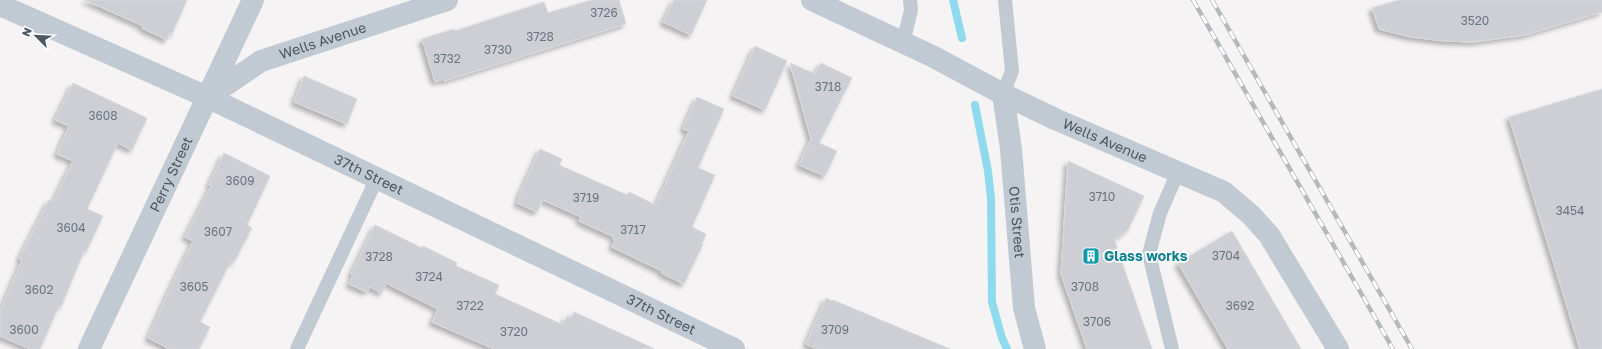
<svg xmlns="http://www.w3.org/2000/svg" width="1602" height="349" font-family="'Golos Text',sans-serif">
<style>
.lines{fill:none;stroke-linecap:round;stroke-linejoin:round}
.stream{stroke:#90daee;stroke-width:8}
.building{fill:#cdcfd5;stroke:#d7d9de;filter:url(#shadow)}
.lane{stroke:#c1cad2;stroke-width:14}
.street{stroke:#c1cad2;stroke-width:22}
.rail-casing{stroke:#b5b8bd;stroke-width:4.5}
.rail{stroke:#fff;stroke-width:3;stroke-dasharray:9;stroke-linecap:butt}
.labels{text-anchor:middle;stroke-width:3.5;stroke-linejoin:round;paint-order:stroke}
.number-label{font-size:12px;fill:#6b747e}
.street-label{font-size:14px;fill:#4a5661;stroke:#fff}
.culture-label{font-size:14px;font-weight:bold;fill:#0d838f;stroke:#fff;text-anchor:start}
</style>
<defs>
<filter id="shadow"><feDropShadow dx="-3.5" dy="3.5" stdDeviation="2" flood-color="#0004"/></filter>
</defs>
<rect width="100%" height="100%" fill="#f5f3f3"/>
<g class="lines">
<path class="stream" d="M 953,0 L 962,38
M 975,105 L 988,171 L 991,198 L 992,302 L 1002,338 L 1007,349"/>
</g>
<path class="building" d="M 85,0 L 187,0 L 172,34 L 169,33 L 167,40 L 142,28 L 143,26 Z
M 592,0 L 619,0 L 626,24 L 444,81 L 443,79 L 435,82 L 422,39 L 454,29 L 455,31 L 544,2 L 548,13 Z
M 674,0 L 707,0 L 691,35 L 663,22 Z
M 1399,0 L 1602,0 L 1602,12 L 1525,35 L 1473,42 L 1445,41 L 1411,37 L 1379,29 L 1372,8 Z
M 755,46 L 787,61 L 765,110 L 733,96 Z
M 790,63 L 815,74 L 821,63 L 852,78 L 819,143 L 837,151 L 825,176 L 799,165 L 811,139 Z
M 304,76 L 357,99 L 347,124 L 294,102 Z
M 73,83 L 147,118 L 132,150 L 118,143 L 87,209 L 103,216 L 86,252 L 84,251 L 61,307 L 59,306 L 40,349 L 30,349 L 0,336 L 0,312 L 22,260 L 19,259 L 49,200 L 53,202 L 73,161 L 57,154 L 69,126 L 55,120 Z
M 1602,89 L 1602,349 L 1580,349 L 1509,117 Z
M 697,97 L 724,109 L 698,168 L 715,175 L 692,227 L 706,234 L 702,244 L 703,244 L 684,284 L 661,273 L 662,271 L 612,247 L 615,240 L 613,239 L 614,237 L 579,221 L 581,217 L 543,200 L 537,212 L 517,203 L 520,196 L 519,196 L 540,149 L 562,159 L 559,165 L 627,195 L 629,192 L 656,205 L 689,131 L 683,129 Z
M 224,153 L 270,176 L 247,225 L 252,228 L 234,262 L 231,261 L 200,322 L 210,327 L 199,349 L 170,349 L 148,338 L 169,291 L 193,241 L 185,237 L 211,186 L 209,185 Z
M 1068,161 L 1144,196 L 1128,230 L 1114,239 L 1152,349 L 1087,349 L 1061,274 Z
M 375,225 L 422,248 L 423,246 L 457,263 L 456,266 L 499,285 L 495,294 L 563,325 L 567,316 L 571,318 L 574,312 L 655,349 L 494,349 L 432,322 L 438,309 L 386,283 L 382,293 L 370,287 L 367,292 L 349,284 L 353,275 L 351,274 Z
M 1232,231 L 1301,349 L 1228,349 L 1178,263 Z
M 826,298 L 832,301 L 833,300 L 950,349 L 817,349 L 806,344 Z"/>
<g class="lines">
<path class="lane" d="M 903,43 L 911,10 L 910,0
M 1003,94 L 1012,71 L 1005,0
M 297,349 L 377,178
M 1172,349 L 1149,254 L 1160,213 L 1178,172"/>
<g class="street">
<path id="s1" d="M 812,0 L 932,56 L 1003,94 L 1055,119 L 1224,192 L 1251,215 L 1269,235 L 1338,349"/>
<path id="s2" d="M 0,5 L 207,97 L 734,349"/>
<path id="s3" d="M 1003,94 L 1011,149 L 1024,308 L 1035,349"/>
<path id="s4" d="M 208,97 L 261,61 L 447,0"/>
<path id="s5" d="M 89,349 L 253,0"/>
</g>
<g class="rail-casing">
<path id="rail" d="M 1193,0 L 1393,349
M 1212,0 L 1412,349"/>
</g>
<use href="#rail" class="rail"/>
</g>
<defs>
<g id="building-square" transform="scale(0.9)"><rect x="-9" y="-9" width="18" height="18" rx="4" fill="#0f9aa8" stroke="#fff"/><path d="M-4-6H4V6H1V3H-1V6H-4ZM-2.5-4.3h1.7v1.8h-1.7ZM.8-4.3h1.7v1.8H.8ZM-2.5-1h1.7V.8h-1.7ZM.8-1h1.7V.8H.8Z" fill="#fff"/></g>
</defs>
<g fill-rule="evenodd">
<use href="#building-square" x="1091" y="256"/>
</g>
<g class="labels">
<g class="number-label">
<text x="604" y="17">3726</text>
<text x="1475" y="25">3520</text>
<text x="540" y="41">3728</text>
<text x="498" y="54">3730</text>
<text x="447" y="63">3732</text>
<text x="828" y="91">3718</text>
<text x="103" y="120">3608</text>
<text x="240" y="185">3609</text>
<text x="1102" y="201">3710</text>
<text x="586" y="202">3719</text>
<text x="1570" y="215">3454</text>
<text x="71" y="232">3604</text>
<text x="633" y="234">3717</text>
<text x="218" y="236">3607</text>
<text x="1226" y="260">3704</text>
<text x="379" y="261">3728</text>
<text x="429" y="281">3724</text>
<text x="194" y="291">3605</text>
<text x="1085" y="291">3708</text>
<text x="39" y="294">3602</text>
<text x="470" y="310">3722</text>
<text x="1240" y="310">3692</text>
<text x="1097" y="326">3706</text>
<text x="24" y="334">3600</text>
<text x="835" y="334">3709</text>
<text x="514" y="336">3720</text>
</g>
<g class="street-label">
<text dy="5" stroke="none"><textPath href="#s4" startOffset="129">Wells Avenue</textPath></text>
<text dy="5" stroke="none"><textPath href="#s1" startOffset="325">Wells Avenue</textPath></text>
<text dy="5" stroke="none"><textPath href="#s2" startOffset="406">37th Street</textPath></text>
<text dy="5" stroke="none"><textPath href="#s5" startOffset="193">Perry Street</textPath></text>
<text dy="5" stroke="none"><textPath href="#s3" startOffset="129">Otis Street</textPath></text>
<text dy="5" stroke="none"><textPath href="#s2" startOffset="730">37th Street</textPath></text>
</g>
<g class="culture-label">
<text x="1104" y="261">Glass works</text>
</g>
</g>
<g transform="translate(36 36) rotate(294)" stroke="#ffffff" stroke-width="3" paint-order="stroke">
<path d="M0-3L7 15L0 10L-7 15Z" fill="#4a5661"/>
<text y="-6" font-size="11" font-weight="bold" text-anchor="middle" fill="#4a5661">N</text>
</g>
</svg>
